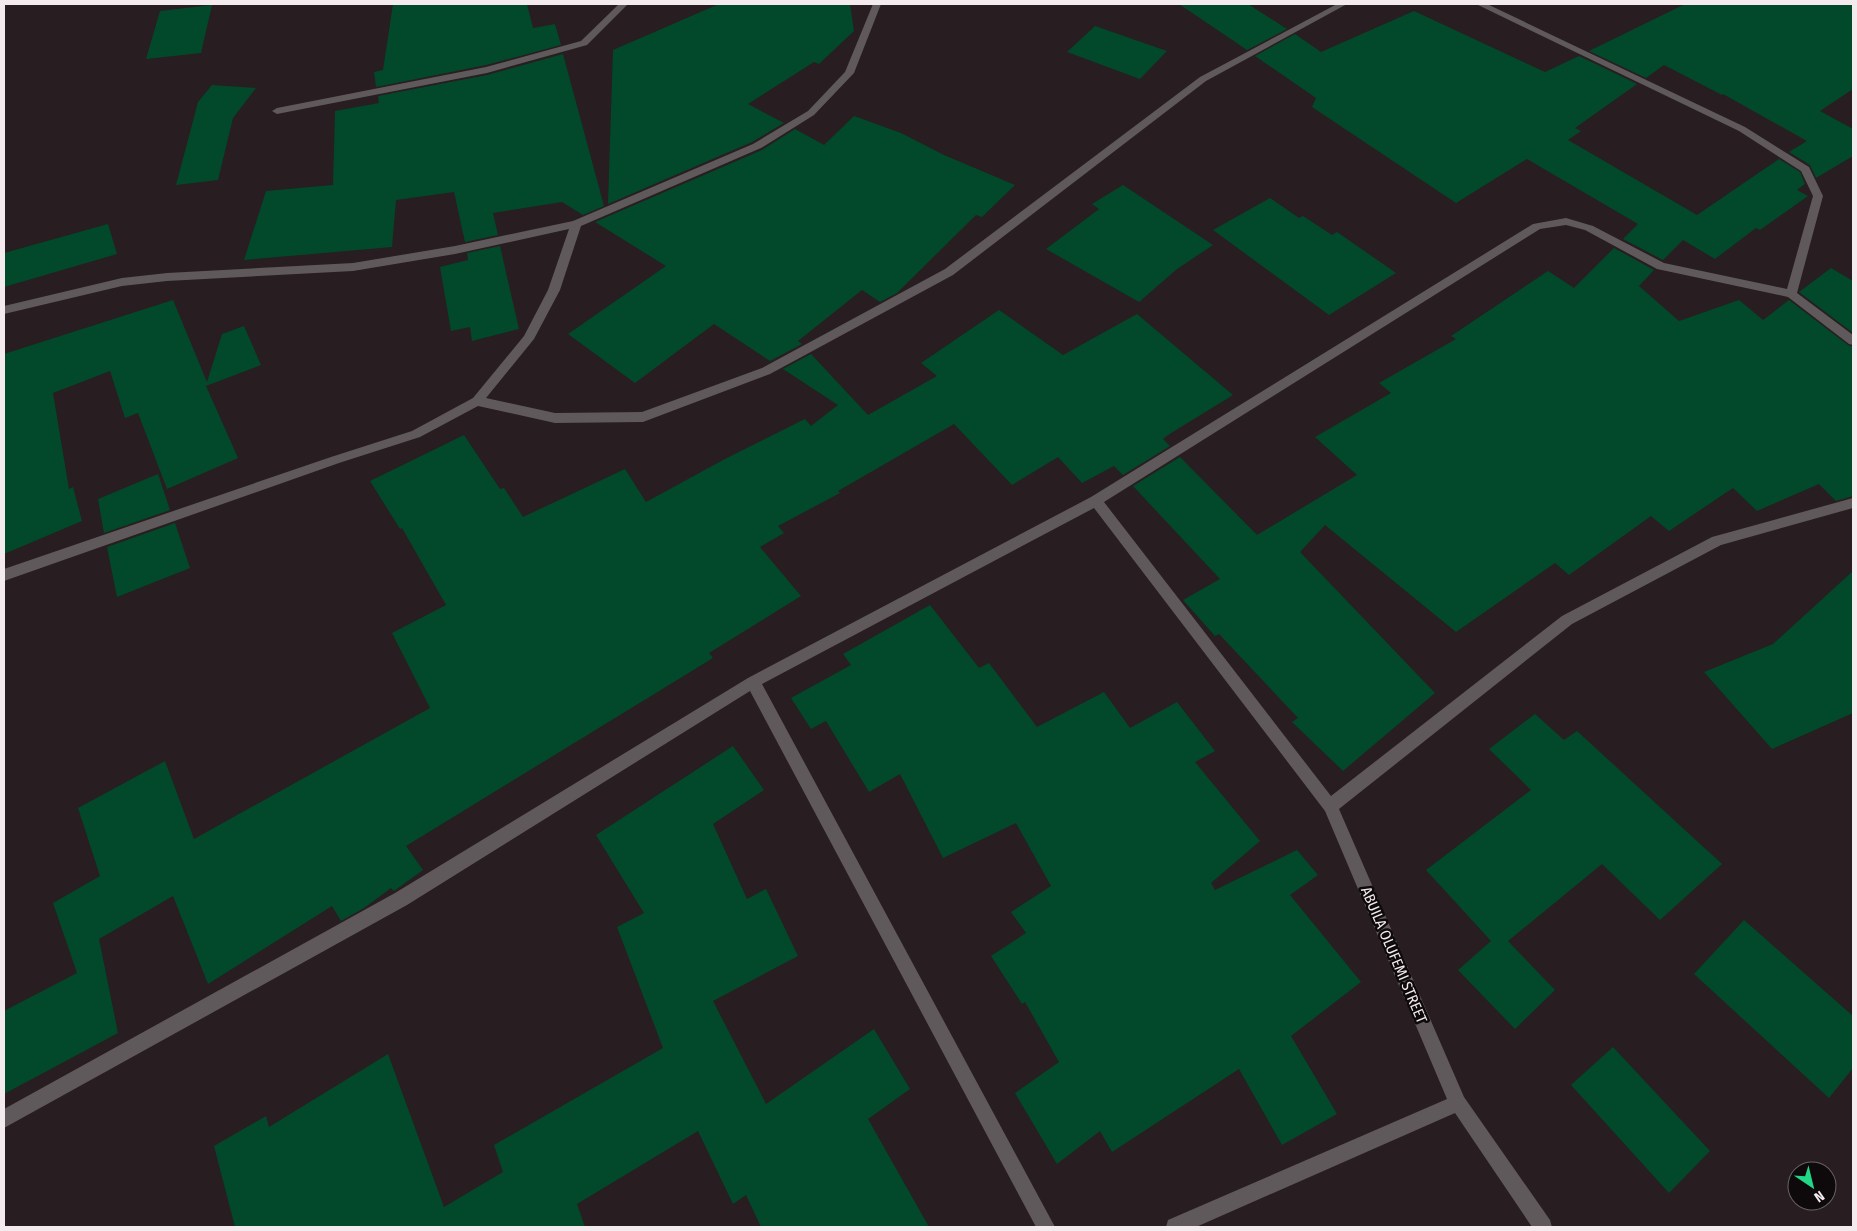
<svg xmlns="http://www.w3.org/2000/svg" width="1857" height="1231" font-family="'Fira Sans Condensed',sans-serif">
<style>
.building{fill:#01492a}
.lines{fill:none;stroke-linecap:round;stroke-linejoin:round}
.minor{fill:#5f595b;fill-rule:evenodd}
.labels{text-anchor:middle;stroke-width:5;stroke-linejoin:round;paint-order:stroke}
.street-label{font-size:15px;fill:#f3ebee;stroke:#0e090a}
</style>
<rect width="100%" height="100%" fill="#281d21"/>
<path class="building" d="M 393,4 L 527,4 L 533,28 L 555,24 L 561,45 L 486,65 L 376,87 L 374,72 L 383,70 Z
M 719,4 L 850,4 L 854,31 L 819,64 L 814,62 L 748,104 L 784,123 L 752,142 L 608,204 L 613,50 Z
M 1179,4 L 1248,4 L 1287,29 L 1247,50 Z
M 1685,4 L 1853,4 L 1853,89 L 1820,111 L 1853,129 L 1853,156 L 1816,178 L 1810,165 L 1789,152 L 1807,141 L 1723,94 L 1722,95 L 1664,65 L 1646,78 L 1589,51 Z
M 212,5 L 201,53 L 146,59 L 160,11 Z
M 1414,11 L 1545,72 L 1579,56 L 1637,84 L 1575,128 L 1581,131 L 1568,140 L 1697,215 L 1779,159 L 1800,172 L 1805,184 L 1797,190 L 1808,196 L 1760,230 L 1756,228 L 1715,259 L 1683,240 L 1663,260 L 1623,239 L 1638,224 L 1527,159 L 1456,203 L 1312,107 L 1316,98 L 1255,56 L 1295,34 L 1321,52 Z
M 1095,26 L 1167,51 L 1140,79 L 1067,52 Z
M 563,54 L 604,206 L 583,215 L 562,202 L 493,213 L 498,235 L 465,242 L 454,192 L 396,200 L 392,247 L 244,260 L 266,191 L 333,185 L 335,111 L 379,103 L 378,96 L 487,75 Z
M 212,85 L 256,88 L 233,118 L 218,180 L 176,185 L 198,102 Z
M 854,116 L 901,133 L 944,155 L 1015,185 L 982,217 L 976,215 L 897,293 L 880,302 L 862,290 L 798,341 L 802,344 L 770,361 L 714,324 L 635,383 L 568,334 L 666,266 L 595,222 L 762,150 L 795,129 L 824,145 Z
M 1123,185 L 1213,245 L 1177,269 L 1139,302 L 1046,249 L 1099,209 L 1092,204 Z
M 1270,198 L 1299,218 L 1303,216 L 1332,235 L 1337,232 L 1396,273 L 1329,315 L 1213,230 Z
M 108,224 L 117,254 L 4,287 L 4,253 Z
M 500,246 L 519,329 L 472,341 L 470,327 L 451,331 L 440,267 L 468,260 L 467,253 Z
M 1614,248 L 1654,270 L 1639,286 L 1679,321 L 1739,300 L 1763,320 L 1789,300 L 1848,345 L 1853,347 L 1853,496 L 1836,501 L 1819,484 L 1757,511 L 1733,488 L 1669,531 L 1651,516 L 1569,575 L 1555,563 L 1456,632 L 1325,525 L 1300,552 L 1435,693 L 1343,771 L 1292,722 L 1298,718 L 1219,634 L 1215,636 L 1183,600 L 1220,579 L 1133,486 L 1180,457 L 1257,535 L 1357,475 L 1315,437 L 1391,393 L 1379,383 L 1456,339 L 1451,336 L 1548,271 L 1574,288 Z
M 1831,268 L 1853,281 L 1853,333 L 1799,292 Z
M 173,300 L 207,382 L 222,334 L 244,326 L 261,365 L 206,386 L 238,458 L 167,489 L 138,413 L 125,418 L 110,371 L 53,393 L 69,489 L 73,487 L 82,521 L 4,554 L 4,354 Z
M 999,310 L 1063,355 L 1137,314 L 1233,395 L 1168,435 L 1163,439 L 1170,446 L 1123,475 L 1114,466 L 1082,483 L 1058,457 L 1012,485 L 954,424 L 838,491 L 840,493 L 778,526 L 784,533 L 760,547 L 801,596 L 709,653 L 713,658 L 406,846 L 423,870 L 394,891 L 391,888 L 364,908 L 341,921 L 332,906 L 208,984 L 173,896 L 99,939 L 118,1033 L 4,1094 L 4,1011 L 77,973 L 53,903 L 100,876 L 78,808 L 165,761 L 194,839 L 430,708 L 392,633 L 446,605 L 402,528 L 400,529 L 370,481 L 464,435 L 500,489 L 504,488 L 523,517 L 625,469 L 646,502 L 723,460 L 805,419 L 811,426 L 838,405 L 783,369 L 811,354 L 868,415 L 937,376 L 921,363 Z
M 158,474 L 170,510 L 104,533 L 98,499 Z
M 175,523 L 190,568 L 117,597 L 107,547 Z
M 1853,571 L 1853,713 L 1772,749 L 1704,672 L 1773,644 Z
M 930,605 L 979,668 L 989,663 L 1037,727 L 1104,692 L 1130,728 L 1177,702 L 1215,751 L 1195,762 L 1260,841 L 1211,883 L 1215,890 L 1297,850 L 1318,875 L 1290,895 L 1361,982 L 1291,1036 L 1337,1114 L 1282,1145 L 1239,1069 L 1112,1152 L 1100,1131 L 1057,1164 L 1015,1093 L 1059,1062 L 1025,1002 L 1022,1004 L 991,956 L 1026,933 L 1011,912 L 1051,886 L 1016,823 L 943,858 L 900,774 L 869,792 L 826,721 L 811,729 L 791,698 L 851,665 L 843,654 Z
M 1535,714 L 1564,740 L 1577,731 L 1722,864 L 1660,920 L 1602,864 L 1508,941 L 1555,990 L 1515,1029 L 1458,970 L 1491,941 L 1426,870 L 1531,790 L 1489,749 Z
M 733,746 L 764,790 L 713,824 L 747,899 L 766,889 L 798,956 L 713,1001 L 766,1104 L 874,1029 L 910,1089 L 868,1119 L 929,1227 L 761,1227 L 746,1195 L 733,1204 L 698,1131 L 577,1204 L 585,1227 L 235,1227 L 214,1146 L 266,1116 L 269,1127 L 388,1054 L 444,1207 L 503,1172 L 494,1145 L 663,1048 L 617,927 L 644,913 L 596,835 Z
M 1744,920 L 1853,1016 L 1853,1068 L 1829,1098 L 1694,974 Z
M 1613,1047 L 1710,1151 L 1669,1193 L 1571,1085 Z"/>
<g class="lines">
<path class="minor" d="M 619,4 L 628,4 L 587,45 L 487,73 L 277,114 L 272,111 L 277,108 L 486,67 L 581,41 Z
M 873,4 L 881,4 L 854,73 L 814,115 L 761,148 L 581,226 L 560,290 L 534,339 L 486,398 L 555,413 L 642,412 L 762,368 L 945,269 L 1200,77 L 1337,4 L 1347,4 L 1206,81 L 953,275 L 770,374 L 643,422 L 555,423 L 478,406 L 420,437 L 339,463 L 4,581 L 4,569 L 331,457 L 412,431 L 473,398 L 524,336 L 548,290 L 569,229 L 455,254 L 353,271 L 167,281 L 122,286 L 4,314 L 4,306 L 122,278 L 167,273 L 353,263 L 455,246 L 573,221 L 753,144 L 808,111 L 845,72 Z
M 1476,4 L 1487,4 L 1745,127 L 1809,167 L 1823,196 L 1797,293 L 1853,335 L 1853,345 L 1849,344 L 1788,297 L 1657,269 L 1585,230 L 1566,225 L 1540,229 L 1104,502 L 1331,796 L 1562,616 L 1712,537 L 1853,498 L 1853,508 L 1721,545 L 1572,624 L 1339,809 L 1464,1097 L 1550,1220 L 1552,1227 L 1532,1227 L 1455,1113 L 1196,1227 L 1166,1227 L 1168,1220 L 1447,1099 L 1325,811 L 1094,508 L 762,684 L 1055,1227 L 1036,1227 L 750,691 L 407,905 L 4,1128 L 4,1109 L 395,893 L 748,678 L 1091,497 L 1533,224 L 1566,218 L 1593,226 L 1664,263 L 1787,289 L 1813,196 L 1801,171 L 1739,131 Z"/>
</g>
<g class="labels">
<g class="street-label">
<text transform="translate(1394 955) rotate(67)" y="5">ABUILA OLUFEMI STREET</text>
</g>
</g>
<rect width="1857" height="1231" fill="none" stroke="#f3ebee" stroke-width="10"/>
<g transform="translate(1812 1186) rotate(145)"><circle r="24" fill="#0e090a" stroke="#6a6365"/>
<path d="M0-4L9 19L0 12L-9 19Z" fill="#21d887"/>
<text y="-8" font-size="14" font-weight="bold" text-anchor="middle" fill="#f3ebee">N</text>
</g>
</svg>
